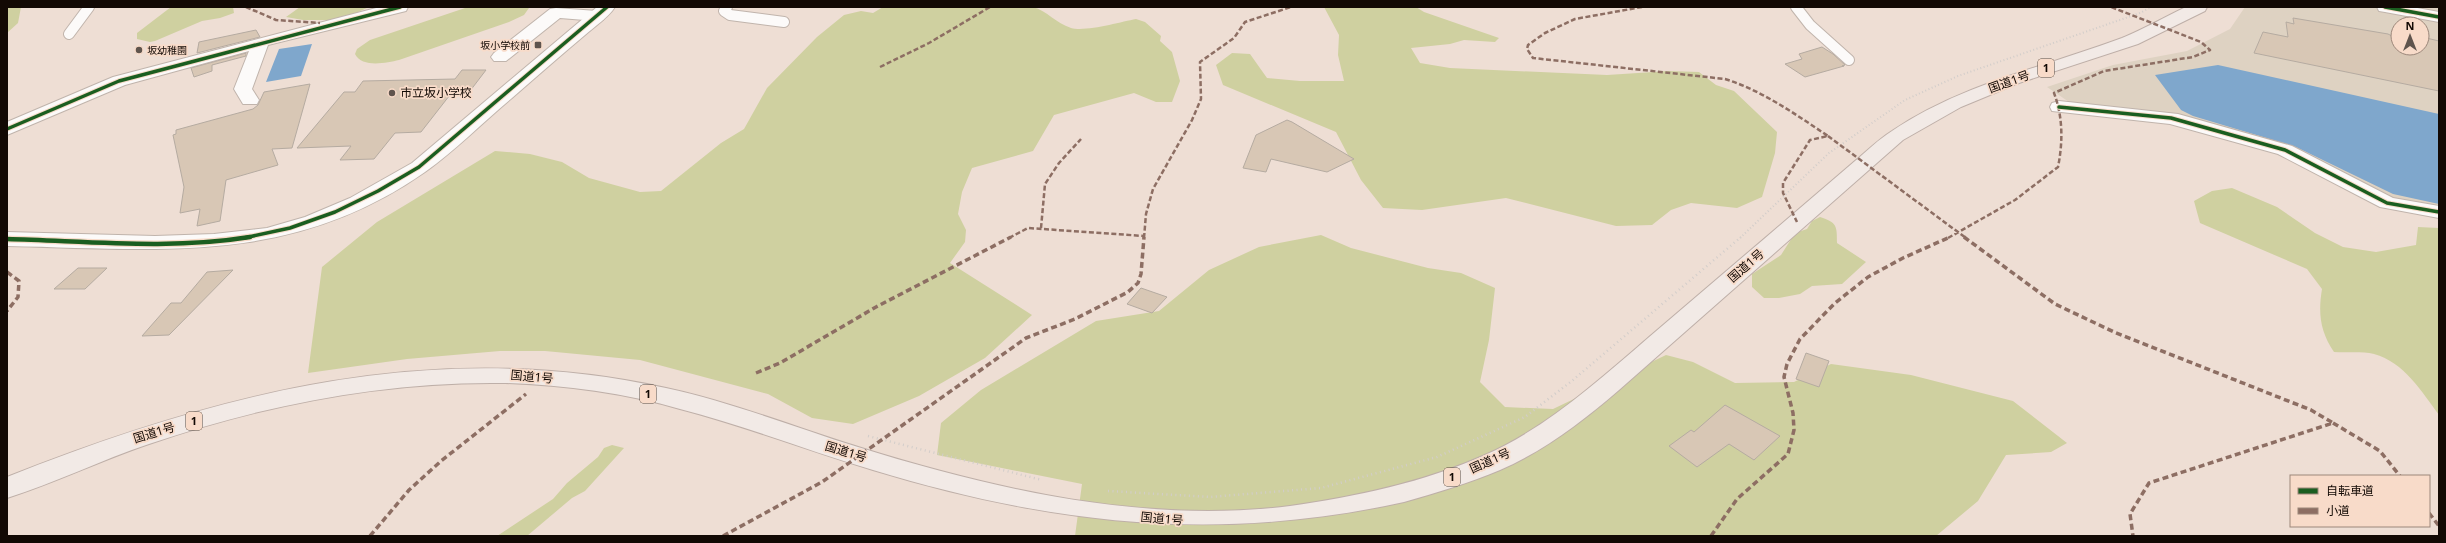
<svg xmlns="http://www.w3.org/2000/svg" width="2446" height="543" font-family="'Noto Sans','Noto Sans JP',sans-serif">
<style>
.industrial{fill:#ded2c2;fill-rule:evenodd}
.green{fill:#cfd0a0}
.water{fill:#7fa7cc}
.building{fill:#d8c7b5;stroke:#b5aba1}
.lines{fill:none;stroke-linecap:round;stroke-linejoin:round}
.lane-casing{stroke:#c0b4ac;stroke-width:12}
.street-casing{stroke:#c0b4ac;stroke-width:2}
.secondary-casing{stroke:#c0b4ac;stroke-width:2}
.highway-casing{stroke:#beafa8;stroke-width:2}
.path-far1{stroke:#d2cdca;stroke-width:2;stroke-dasharray:1 2.5;stroke-linecap:butt}
.path{stroke:#d2cdca;stroke-width:2.5;stroke-dasharray:1 3.5;stroke-linecap:butt}
.lane{stroke:#fcfaf9;stroke-width:10}
.street{fill:#fcfaf9;fill-rule:evenodd}
.secondary{fill:#fcfaf9;fill-rule:evenodd}
.highway{fill:#f2eae6;fill-rule:evenodd}
.quiet-far1{stroke:#8d6e63;stroke-width:2.5;stroke-dasharray:5 2.5;stroke-linecap:butt}
.quiet{stroke:#8d6e63;stroke-width:3.5;stroke-dasharray:6 3.5;stroke-linecap:butt}
.cycleway-far1-casing{stroke:#f8dbc9;stroke-width:5.5}
.cycleway-casing{stroke:#f8dbc9;stroke-width:7}
.cycleway-far1{stroke:#1b5e20;stroke-width:3.5}
.cycleway{stroke:#1b5e20;stroke-width:4.5}
.poi-dot{fill:#5f544d;stroke:#f8dbc9;stroke-width:1.5}
.labels{text-anchor:middle;stroke-width:3.5;stroke-linejoin:round;paint-order:stroke}
.far-poi-label{font-size:10px;fill:#120904;stroke:#f8dbc9;text-anchor:end}
.shield{fill:#f8dbc9;stroke:#57483f;stroke-width:1}
.shield-label{font-size:11px;font-weight:bold;fill:#120904}
.street-label{font-size:12px;fill:#120904;stroke:#f8dbc9}
.poi-label{font-size:12px;fill:#120904;stroke:#f8dbc9;text-anchor:start}
</style>
<rect width="100%" height="100%" fill="#eeded4"/>
<path class="industrial" d="M 2245,7 L 2439,7 L 2439,207 L 2389,198 L 2290,147 L 2072,104 L 2047,87 L 2113,65 L 2187,51 L 2230,29 ZM 2398,24 L 2422,24 L 2422,48 L 2398,48 Z"/>
<path class="green" d="M 7,7 L 21,7 L 18,23 L 7,33 Z
M 171,7 L 233,7 L 234,13 L 220,18 L 202,21 L 155,41 L 150,42 L 137,39 L 137,33 Z
M 300,7 L 369,7 L 341,20 L 303,20 L 286,17 Z
M 468,7 L 529,8 L 524,15 L 509,22 L 399,60 C 386,63 362,68 355,54 L 357,49 L 370,40 Z
M 883,7 L 1033,7 C 1047,11 1056,23 1071,28 C 1086,32 1120,22 1136,19 L 1145,22 L 1161,36 L 1160,41 L 1172,52 L 1180,81 L 1172,102 L 1156,102 L 1134,93 L 1054,115 L 1033,151 L 972,168 L 962,192 L 958,214 L 966,230 L 965,242 L 950,263 L 1032,315 L 985,358 L 919,396 L 853,424 L 812,418 L 768,394 L 640,360 L 545,351 L 500,351 L 407,359 L 308,373 L 322,267 L 377,222 L 495,151 L 530,154 L 562,162 L 589,178 L 640,192 L 661,191 L 721,143 L 744,129 L 767,88 L 817,37 L 844,15 L 861,11 L 873,13 Z
M 1324,7 L 1416,7 L 1424,12 L 1499,38 L 1495,42 L 1464,40 L 1450,44 L 1411,48 L 1420,63 L 1450,68 L 1607,75 L 1669,71 L 1699,72 L 1716,85 L 1734,91 L 1777,132 L 1775,153 L 1762,197 L 1737,208 L 1691,203 L 1671,210 L 1652,225 L 1616,226 L 1506,198 L 1422,210 L 1383,208 L 1361,180 L 1336,132 L 1223,85 L 1216,65 L 1232,53 L 1250,54 L 1267,78 L 1300,81 L 1344,81 L 1338,55 L 1339,35 Z
M 2232,188 L 2277,207 L 2315,233 L 2343,247 L 2376,252 L 2416,245 L 2418,227 L 2439,228 L 2439,415 C 2422,392 2404,362 2374,354 C 2362,351 2346,353 2334,352 C 2320,331 2318,313 2322,289 L 2307,269 L 2200,223 L 2194,201 L 2212,191 Z
M 1820,217 C 1837,223 1837,225 1837,243 L 1866,262 L 1842,284 L 1812,286 L 1800,294 L 1779,298 L 1764,298 L 1752,287 L 1752,274 L 1781,255 L 1795,233 L 1807,229 L 1812,221 Z
M 1321,235 L 1351,248 L 1428,268 L 1461,273 L 1495,288 L 1489,340 L 1480,382 L 1505,407 L 1553,409 L 1666,355 L 1693,362 L 1735,383 L 1794,382 L 1831,364 L 1911,375 L 2013,401 L 2067,443 L 2051,452 L 2006,455 L 1978,501 L 1936,536 L 1075,536 L 1082,484 L 937,455 L 941,423 L 981,390 L 1096,321 L 1159,311 L 1209,270 L 1259,247 Z
M 612,445 L 624,448 L 585,491 L 572,498 L 527,536 L 497,536 L 553,499 L 567,483 L 598,457 L 604,448 Z"/>
<path class="water" d="M 312,44 L 301,76 L 266,82 L 279,49 Z
M 2218,65 L 2439,114 L 2439,204 L 2393,194 L 2296,147 L 2193,116 L 2181,110 L 2155,75 Z"/>
<path class="building" d="M 2293,18 L 2388,34 L 2398,39 L 2398,48 L 2422,48 L 2422,37 L 2439,41 L 2439,91 L 2254,53 L 2263,32 L 2288,37 L 2286,22 L 2294,24 Z
M 256,30 L 260,37 L 197,53 L 199,42 Z
M 1822,47 L 1833,54 L 1845,65 L 1842,66 L 1844,66 L 1805,77 L 1785,64 L 1802,59 L 1799,54 Z
M 246,53 L 246,56 L 212,65 L 212,71 L 194,77 L 191,68 Z
M 462,70 L 486,70 L 470,91 L 453,91 L 421,132 L 395,133 L 374,159 L 340,160 L 351,146 L 297,148 L 344,92 L 355,92 L 363,81 L 455,79 Z
M 310,84 L 292,148 L 272,149 L 278,165 L 226,180 L 220,221 L 197,226 L 200,209 L 180,213 L 184,187 L 173,135 L 176,134 L 176,130 L 253,109 L 258,105 L 264,92 Z
M 1287,120 L 1292,122 L 1354,159 L 1327,172 L 1271,159 L 1266,172 L 1243,168 L 1256,135 Z
M 78,268 L 107,268 L 85,289 L 54,289 Z
M 233,270 L 169,335 L 142,336 L 171,303 L 181,303 L 207,272 Z
M 1141,288 L 1167,297 L 1152,313 L 1127,304 Z
M 1806,353 L 1829,361 L 1819,387 L 1796,379 Z
M 1725,405 L 1780,436 L 1754,460 L 1729,444 L 1697,467 L 1669,446 L 1691,430 L 1694,432 Z"/>
<g class="lines">
<g class="lane-casing">
<path id="lane" d="M 727,7 L 724,11 L 730,15 L 784,22
M 1796,7 L 1810,25 L 1849,60
M 69,34 L 89,7"/>
</g>
<g class="street-casing">
<path id="street" d="M 380,7 L 408,7 L 406,11 L 268,45 L 252,89 L 259,100 L 257,104 L 243,104 L 234,89 L 249,51 L 125,85 L 7,135 L 7,122 L 113,77 Z
M 556,8 L 597,11 L 603,12 L 605,16 L 603,20 L 597,21 L 560,18 L 506,61 L 494,61 L 491,57 L 494,53 L 550,9 Z
M 2059,101 L 2178,114 L 2292,146 L 2393,198 L 2439,206 L 2439,218 L 2380,207 L 2278,154 L 2170,124 L 2052,111 L 2050,107 L 2052,103 Z"/>
</g>
<g class="secondary-casing">
<path id="secondary" d="M 597,7 L 615,7 C 608,18 595,26 585,35 C 560,56 536,77 512,98 C 483,122 456,150 425,172 C 291,266 160,249 7,246 L 7,232 L 155,236 L 214,234 L 267,228 L 305,217 L 350,198 L 412,163 Z
M 2377,7 L 2412,7 L 2439,12 L 2439,22 L 2385,12 L 2379,11 Z"/>
</g>
<g class="highway-casing">
<path id="highway" d="M 2186,7 L 2207,7 L 2205,11 L 2138,44 L 2019,83 L 1961,107 L 1903,140 L 1619,390 C 1583,421 1544,451 1500,470 C 1469,483 1436,493 1404,502 C 1218,543 1054,525 873,470 C 809,451 746,426 680,409 C 624,393 563,385 505,383 C 385,381 263,405 149,444 C 101,460 55,483 7,498 L 7,477 C 221,392 436,337 666,388 C 731,402 794,427 858,447 C 996,490 1145,524 1290,506 C 1355,497 1425,482 1485,455 C 1546,428 1597,382 1648,338 C 1696,297 1744,256 1792,215 C 1813,197 1834,179 1855,161 C 1867,151 1879,139 1892,131 C 1962,84 2044,67 2122,38 C 2144,29 2165,17 2186,7 Z"/>
</g>
<path class="path-far1" d="M 1740,238 L 1829,153 L 1905,100 L 1958,76 L 2140,13 L 2151,7"/>
<path class="path" d="M 868,436 L 1042,480
M 1108,491 L 1210,497 L 1321,488 L 1437,457 L 1525,417 L 1573,380 L 1741,237"/>
<use href="#lane" class="lane"/>
<use href="#street" class="street"/>
<use href="#secondary" class="secondary"/>
<use href="#highway" class="highway"/>
<path class="quiet-far1" d="M 246,7 L 276,20 L 320,23
M 1642,7 L 1575,19 L 1545,33 L 1528,45 L 1527,49 L 1533,58 L 1725,79 C 1763,91 1795,114 1828,136 L 1810,140 L 1783,183 L 1783,193 L 1797,222
M 880,67 L 929,43 L 990,7
M 1828,136 L 1966,238
M 1041,228 L 1045,184 L 1059,163 L 1081,139
M 1009,238 L 1028,228 L 1144,236
M 1144,238 L 1146,214 L 1153,189 L 1192,120 L 1201,99 L 1200,62 L 1234,38 L 1245,22 L 1291,7
M 1948,238 L 2015,200 L 2058,167 C 2063,142 2063,117 2054,93 L 2104,71 L 2193,57 L 2210,50 L 2201,42 L 2111,7"/>
<path class="quiet" d="M 1964,237 L 2055,304 L 2114,332 L 2311,410 L 2333,423 L 2149,483 L 2130,514 L 2133,536
M 7,272 L 19,281 L 18,297 L 7,311
M 756,373 L 780,363 L 876,307 L 1011,237
M 2333,423 L 2380,451 L 2400,476
M 2429,513 L 2439,526
M 370,536 L 409,490 L 441,461 L 526,394
M 723,536 L 822,482 L 1026,338 L 1075,319 L 1128,292 L 1138,283 L 1141,274 L 1144,237
M 1711,536 L 1737,499 L 1788,454 L 1794,430 L 1793,413 L 1784,377 L 1787,364 L 1800,339 L 1835,303 L 1868,277 L 1903,258 L 1950,237"/>
<g class="cycleway-far1-casing">
<path id="cycleway-far1" d="M 2385,7 L 2439,17
M 2059,107 L 2171,118 L 2285,150 L 2387,203 L 2439,212
M 7,129 L 119,81 L 400,7
M 244,238 L 290,228 L 335,212 L 378,191 L 419,167 L 607,7"/>
</g>
<g class="cycleway-casing">
<path id="cycleway" d="M 7,239 C 87,241 170,250 250,237"/>
</g>
<use href="#cycleway-far1" class="cycleway-far1"/>
<use href="#cycleway" class="cycleway"/>
</g>
<g class="poi-dot">
<rect x="534" y="41" width="8" height="8" rx="2"/>
<circle cx="139" cy="50" r="4"/>
<circle cx="392" cy="93" r="4"/>
</g>
<g class="labels">
<g class="far-poi-label">
<text x="530" y="49">坂小学校前</text>
<text x="147" y="54" text-anchor="start">坂幼稚園</text>
</g>
<g class="shield">
<rect x="2038" y="59" width="16" height="18" rx="3"/>
<rect x="640" y="385" width="16" height="18" rx="3"/>
<rect x="186" y="412" width="16" height="18" rx="3"/>
<rect x="1444" y="468" width="16" height="18" rx="3"/>
</g>
<g class="shield-label">
<text x="2046" y="72">1</text>
<text x="648" y="398">1</text>
<text x="194" y="425">1</text>
<text x="1452" y="481">1</text>
</g>
<g class="street-label">
<text transform="translate(2009 82) rotate(-20)" y="4">国道1号</text>
<text transform="translate(1746 266) rotate(-41)" y="4">国道1号</text>
<text transform="translate(532 377) rotate(5)" y="4">国道1号</text>
<text transform="translate(154 433) rotate(-17)" y="4">国道1号</text>
<text transform="translate(846 452) rotate(17)" y="4">国道1号</text>
<text transform="translate(1490 461) rotate(-24)" y="4">国道1号</text>
<text transform="translate(1162 519) rotate(5)" y="4">国道1号</text>
</g>
<g class="poi-label">
<text x="400" y="97">市立坂小学校</text>
</g>
</g>
<rect width="2446" height="543" fill="none" stroke="#120904" stroke-width="16"/>
<rect x="2290" y="475" width="140" height="52" fill="#f8dbc9" stroke="#9c877a"/>
<rect x="2298" y="488" width="20" height="6" fill="#1b5e20" stroke="#9c877a"/>
<text x="2326" y="495" font-size="12" fill="#120904">自転車道</text>
<rect x="2298" y="508" width="20" height="6" fill="#8d6e63" stroke="#9c877a"/>
<text x="2326" y="515" font-size="12" fill="#120904">小道</text>
<g transform="translate(2410 36)"><circle r="19" fill="#f8dbc9" stroke="#9c877a"/>
<path d="M0-3L7 15L0 10L-7 15Z" fill="#5f544d"/>
<text y="-6" font-size="11" font-weight="bold" text-anchor="middle" fill="#120904">N</text>
</g>
</svg>
